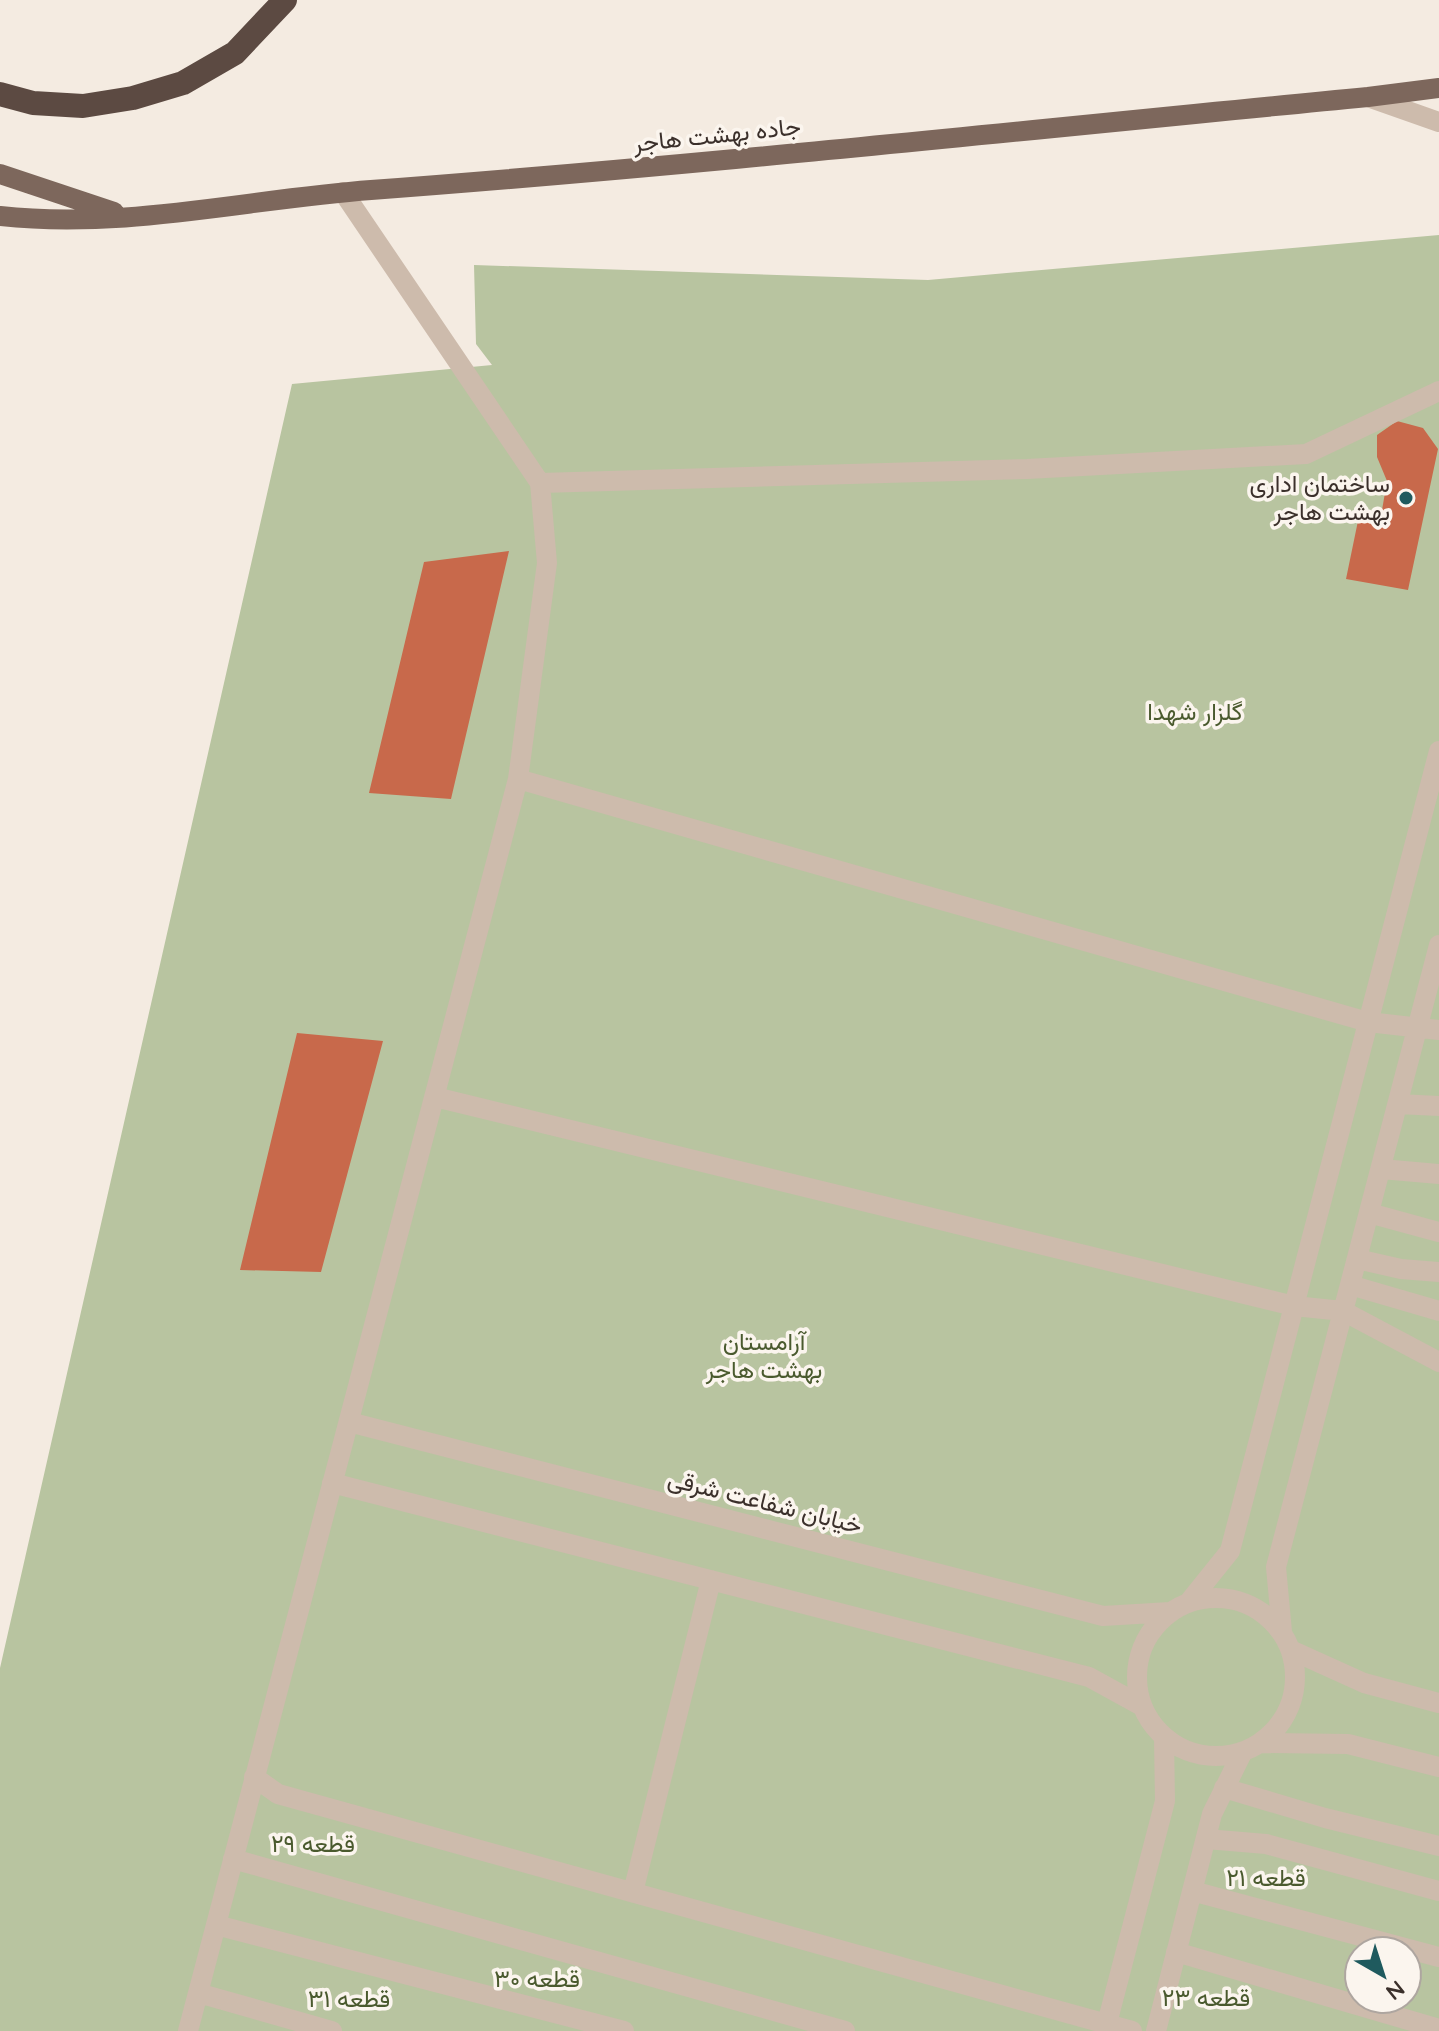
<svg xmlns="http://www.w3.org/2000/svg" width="1439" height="2031" font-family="Quicksand,Vazirmatn,sans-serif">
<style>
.green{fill:#b8c4a0;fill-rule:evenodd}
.building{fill:#c8694b}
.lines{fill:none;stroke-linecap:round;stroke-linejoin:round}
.minor{stroke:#cdbbac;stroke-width:20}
.major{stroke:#7d675c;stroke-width:20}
.highway{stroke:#5c4a42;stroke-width:24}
.poi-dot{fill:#1f5a5e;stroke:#fbf5ee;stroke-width:3}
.labels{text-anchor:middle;stroke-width:7;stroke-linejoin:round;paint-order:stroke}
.street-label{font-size:24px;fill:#3b302b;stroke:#fbf5ee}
.poi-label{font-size:24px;fill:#3b302b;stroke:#fbf5ee;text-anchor:end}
.park-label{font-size:24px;fill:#4a5a2e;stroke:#fbf5ee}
</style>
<rect width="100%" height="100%" fill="#f4ebe1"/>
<path class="green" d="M 1439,235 L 1439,2031 L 0,2031 L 0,1668 L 292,384 L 492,365 L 476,344 L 474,265 L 928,280 ZM 1359,1951 L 1407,1951 L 1407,1999 L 1359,1999 Z"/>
<path class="building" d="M 1397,421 L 1423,428 L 1438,449 L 1408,590 L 1346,579 L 1359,516 L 1381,516 L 1387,481 L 1377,457 L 1377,435 Z
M 509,551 L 451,799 L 369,793 L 424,562 Z
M 297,1033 L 383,1041 L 321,1272 L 240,1270 Z"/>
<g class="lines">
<path class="minor" d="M 1368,97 L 1439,122
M 540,483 L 1027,469 L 1306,454 L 1439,391
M 518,779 L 1368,1022 L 1439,1030
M 435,1097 L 1294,1306 L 1343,1311 L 1439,1362
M 1398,1104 L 1439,1106
M 1381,1169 L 1439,1174
M 1369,1213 L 1439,1232
M 1357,1259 L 1401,1269 L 1439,1272
M 1350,1285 L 1439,1311
M 349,1422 L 1103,1616 L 1170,1612
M 332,1483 L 1089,1677 L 1140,1705
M1137 1677a79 79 0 1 1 158 0a79 79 0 1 1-158 0Z
M 1189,1602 L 1230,1551 L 1439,751
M 1282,1632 L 1276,1567 L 1439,945
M 1291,1650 L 1364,1683 L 1439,1703
M 1261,1743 L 1348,1744 L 1439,1767
M 254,1777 L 278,1794 L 1132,2031
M 1224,1788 L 1325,1818 L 1439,1846
M 1206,1839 L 1266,1844 L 1439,1891
M 233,1859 L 845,2031
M 1192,1891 L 1439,1957
M 633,1892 L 711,1580
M 216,1925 L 624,2031
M 1176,1952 L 1439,2029
M 198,1993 L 332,2031
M 188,2031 L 518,779 L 547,563 L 540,483 L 343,192
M 1105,2031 L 1165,1801 L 1164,1738
M 1156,2031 L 1212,1814 L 1242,1753"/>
<path class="major" d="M 0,174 L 114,212
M 0,216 C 124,230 248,199 371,190 C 704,165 1036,129 1368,97 L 1439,88"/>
<path class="highway" d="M 0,94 L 33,103 L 83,106 L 133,98 L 183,83 L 235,53 L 285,0"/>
</g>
<circle class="poi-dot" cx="1406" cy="498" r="8"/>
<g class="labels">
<g class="street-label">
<text transform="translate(717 135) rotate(-6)" y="8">جاده بهشت هاجر</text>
<text transform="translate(765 1502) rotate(14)" y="8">خیابان شفاعت شرقی</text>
</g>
<g class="poi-label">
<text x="1390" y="492">ساختمان اداری<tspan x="1390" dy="28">بهشت هاجر</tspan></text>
</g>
<g class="park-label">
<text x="1195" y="720">گلزار شهدا</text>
<text x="764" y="1350">آرامستان<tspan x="764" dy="28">بهشت هاجر</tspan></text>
<text x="313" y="1852">قطعه ۲۹</text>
<text x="1266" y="1886">قطعه ۲۱</text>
<text x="537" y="1987">قطعه ۳۰</text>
<text x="1206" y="2006">قطعه ۲۳</text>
<text x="349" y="2007">قطعه ۳۱</text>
</g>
</g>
<g transform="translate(1383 1975) rotate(141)"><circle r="38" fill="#fbf5ee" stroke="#aea6a0" stroke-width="2"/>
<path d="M0-6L14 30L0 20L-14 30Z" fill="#1f5a5e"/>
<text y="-12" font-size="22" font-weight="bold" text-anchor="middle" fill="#3b302b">N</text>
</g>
</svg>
